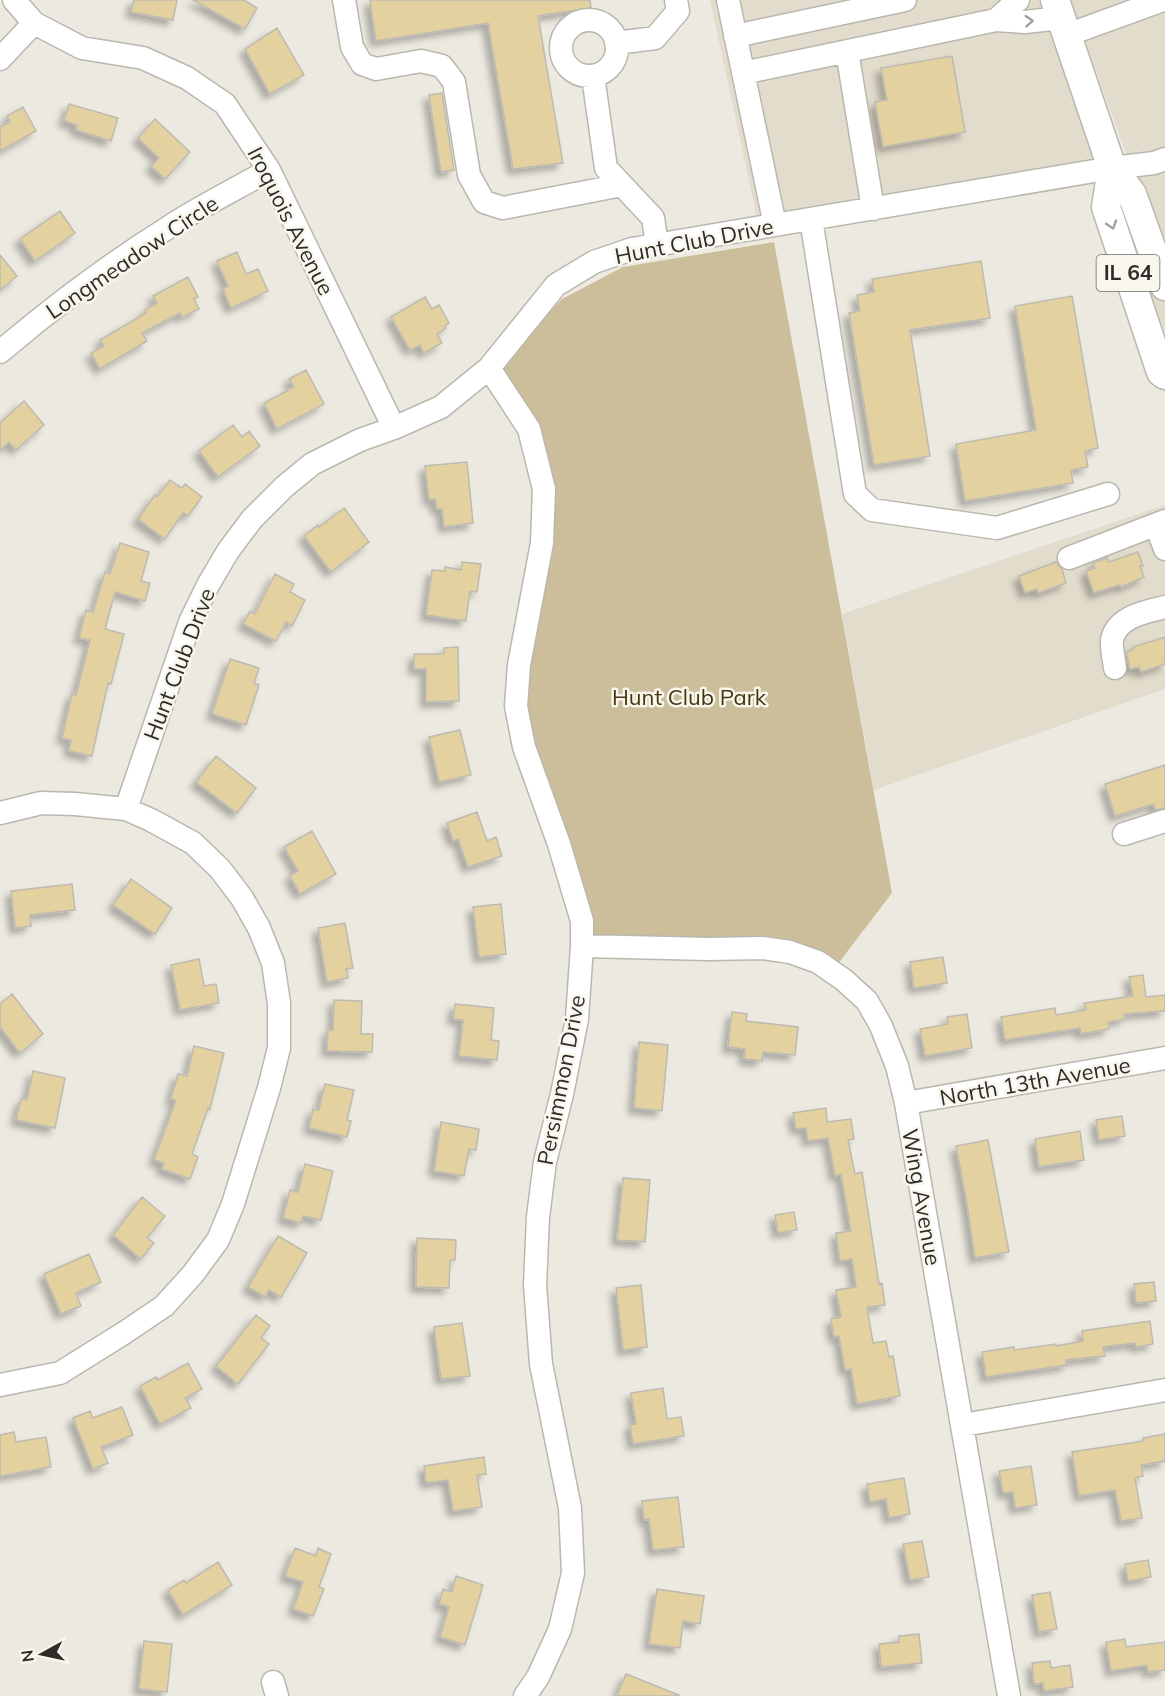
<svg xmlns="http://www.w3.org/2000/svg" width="1165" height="1696" font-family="Mulish,sans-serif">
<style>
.built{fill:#e2dccc}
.green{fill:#ccbe9b}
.building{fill:#e4d1a0;stroke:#bdbab2;stroke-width:1.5;filter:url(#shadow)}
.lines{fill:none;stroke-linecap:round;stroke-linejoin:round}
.minor-casing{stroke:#bab7af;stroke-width:25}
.major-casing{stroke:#bab7af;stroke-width:31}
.minor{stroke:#fff;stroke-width:22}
.major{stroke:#fff;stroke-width:28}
.oneway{stroke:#a0a09f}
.labels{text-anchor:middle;stroke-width:5;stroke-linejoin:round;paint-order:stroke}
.shield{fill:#f9f6ed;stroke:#6a6964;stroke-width:1.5}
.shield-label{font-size:21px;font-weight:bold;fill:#2d2c29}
.street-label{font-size:22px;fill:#2d2c29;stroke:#f9f6ed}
.park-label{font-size:22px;fill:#44360e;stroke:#f9f6ed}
</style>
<defs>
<filter id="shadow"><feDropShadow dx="-5.5" dy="5.5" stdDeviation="3" flood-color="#0004"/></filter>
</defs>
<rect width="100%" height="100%" fill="#ece9e0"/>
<path class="built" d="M 710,0 L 1049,0 L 1104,162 L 758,222 Z
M 1070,0 L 1165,0 L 1165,333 L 1115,207 L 1142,197 Z
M 1165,505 L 1165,689 L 874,790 L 842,614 Z"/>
<path class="green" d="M 774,242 L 892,893 L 837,965 L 591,941 L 521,704 L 544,489 L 495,367 L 562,299 L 623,267 Z"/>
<path class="building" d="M 134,0 L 177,0 L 173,20 L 131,12 Z
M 193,0 L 244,0 L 257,8 L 245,29 Z
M 370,0 L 590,0 L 591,8 L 538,16 L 563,163 L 513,169 L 488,23 L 376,41 Z
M 277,28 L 304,75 L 270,94 L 245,49 Z
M 952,56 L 965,132 L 883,147 L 875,102 L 887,100 L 881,68 Z
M 442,93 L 454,170 L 441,172 L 429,95 Z
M 69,104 L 118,118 L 111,141 L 76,130 L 77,125 L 64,121 Z
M 23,107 L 36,131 L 0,151 L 0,127 L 10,122 L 7,116 Z
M 155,119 L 190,152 L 165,179 L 151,166 L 159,158 L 138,138 Z
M 60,211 L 75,233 L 35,261 L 20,239 Z
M 237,252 L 246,274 L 258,269 L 268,291 L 231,308 L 223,289 L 228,286 L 217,261 Z
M 0,255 L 17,276 L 0,290 Z
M 981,261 L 990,318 L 910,330 L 930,456 L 874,465 L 849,313 L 860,311 L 857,295 L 874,292 L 872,279 Z
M 188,277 L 198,297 L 194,299 L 199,309 L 182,317 L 180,313 L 142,333 L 147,341 L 100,369 L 91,353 L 104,346 L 100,340 L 146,313 L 145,310 L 157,303 L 153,296 Z
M 1072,296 L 1098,448 L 1085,451 L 1088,467 L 1071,470 L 1073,483 L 965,501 L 956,444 L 1036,430 L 1015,306 Z
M 425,297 L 432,309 L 439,305 L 449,323 L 445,326 L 446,328 L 437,334 L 442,343 L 424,353 L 420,345 L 410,350 L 391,317 Z
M 306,370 L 324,404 L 277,429 L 264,403 L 294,387 L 289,379 Z
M 24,401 L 44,425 L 16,450 L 9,442 L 0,451 L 0,423 Z
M 233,425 L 242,437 L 249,431 L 260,446 L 218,477 L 199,451 Z
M 467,462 L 473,523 L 444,527 L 442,509 L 437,509 L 435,499 L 429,500 L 425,466 Z
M 170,480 L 182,488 L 185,484 L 202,497 L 188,516 L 183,513 L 165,539 L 138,519 L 155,495 L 157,497 Z
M 344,508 L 369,542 L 331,572 L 304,536 L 318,525 L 319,527 Z
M 120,543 L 149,552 L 141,581 L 150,583 L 145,601 L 115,592 L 105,629 L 124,634 L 111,684 L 108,683 L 92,756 L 69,751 L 71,740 L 62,738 L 72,694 L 76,695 L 90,640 L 79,638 L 86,610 L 93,612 L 105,572 L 110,574 Z
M 1138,552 L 1143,566 L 1140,566 L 1144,577 L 1121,587 L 1120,585 L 1094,593 L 1086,571 L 1095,568 L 1093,563 L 1107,558 L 1109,562 Z
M 462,562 L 481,564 L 477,592 L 470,591 L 466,621 L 426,615 L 432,570 L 445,571 L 445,567 L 461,570 Z
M 1056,562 L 1062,569 L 1066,583 L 1038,593 L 1037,589 L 1025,593 L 1019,576 Z
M 275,574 L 294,584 L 290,592 L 305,600 L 292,626 L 286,622 L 276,641 L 243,624 L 250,611 L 255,614 Z
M 1165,637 L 1165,664 L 1141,672 L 1139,667 L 1130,669 L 1126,652 L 1133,650 L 1133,647 Z
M 458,647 L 459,701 L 426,702 L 426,669 L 414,669 L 414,654 L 444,654 L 444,648 Z
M 230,659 L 259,668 L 254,683 L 259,685 L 246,725 L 212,714 Z
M 460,730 L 471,775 L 439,782 L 429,737 Z
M 216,756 L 256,788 L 237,813 L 196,782 Z
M 1165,765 L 1165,808 L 1155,810 L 1154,804 L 1115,816 L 1105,784 Z
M 477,812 L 487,841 L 496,837 L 502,856 L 468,867 L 458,839 L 453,841 L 447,823 Z
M 312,831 L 336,874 L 300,894 L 290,876 L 298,871 L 284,847 Z
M 131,879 L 172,908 L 155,934 L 113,905 Z
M 72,884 L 75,910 L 30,915 L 31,926 L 15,928 L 11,891 Z
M 501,904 L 506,954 L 479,957 L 473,907 Z
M 345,923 L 353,968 L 346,969 L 348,978 L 327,982 L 318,928 Z
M 943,957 L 947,983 L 914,988 L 910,962 Z
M 199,959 L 204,986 L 216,984 L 219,1003 L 180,1010 L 171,965 Z
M 1143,975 L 1146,997 L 1165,995 L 1165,1011 L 1124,1014 L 1125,1019 L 1108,1022 L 1109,1029 L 1081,1034 L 1080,1028 L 1005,1040 L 1001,1017 L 1055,1008 L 1056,1015 L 1086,1010 L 1084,1003 L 1133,996 L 1129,977 Z
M 12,994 L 43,1034 L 20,1053 L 0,1027 L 0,1004 Z
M 334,1000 L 362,1001 L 361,1034 L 373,1034 L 372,1052 L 327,1051 L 328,1030 L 333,1030 Z
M 455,1004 L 494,1008 L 491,1040 L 499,1041 L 497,1060 L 459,1056 L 463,1020 L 453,1019 Z
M 732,1012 L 747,1014 L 746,1021 L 798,1027 L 795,1055 L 763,1052 L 762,1061 L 744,1059 L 745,1049 L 728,1047 Z
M 967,1014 L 972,1048 L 925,1056 L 920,1029 L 948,1024 L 947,1017 Z
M 639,1042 L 668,1045 L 662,1111 L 634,1108 Z
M 194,1046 L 224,1053 L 210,1109 L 208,1108 L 192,1154 L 198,1157 L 190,1179 L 162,1169 L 164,1163 L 154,1160 L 176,1100 L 171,1099 L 178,1074 L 187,1076 Z
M 33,1071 L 65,1078 L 55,1128 L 16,1120 L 21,1099 L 27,1100 Z
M 325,1084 L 354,1090 L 347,1120 L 351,1121 L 347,1137 L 309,1128 L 313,1109 L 319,1110 Z
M 826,1108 L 827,1122 L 851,1119 L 854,1139 L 848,1140 L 855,1174 L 862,1172 L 879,1284 L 882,1283 L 885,1305 L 867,1307 L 873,1343 L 886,1341 L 889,1357 L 893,1356 L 900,1396 L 857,1404 L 851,1369 L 845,1370 L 839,1336 L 834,1337 L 831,1319 L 841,1317 L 836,1290 L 856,1287 L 852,1259 L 840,1261 L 836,1233 L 851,1231 L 841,1174 L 835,1176 L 828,1138 L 808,1141 L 806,1128 L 796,1129 L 793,1113 Z
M 1122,1116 L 1125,1136 L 1099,1140 L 1096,1120 Z
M 441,1122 L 479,1129 L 476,1150 L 469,1149 L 464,1176 L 434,1171 Z
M 1080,1131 L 1084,1160 L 1039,1167 L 1035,1139 Z
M 988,1140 L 1009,1252 L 975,1258 L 967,1204 L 956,1146 Z
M 305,1164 L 333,1171 L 321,1220 L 303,1216 L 301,1223 L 283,1218 L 290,1190 L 298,1192 Z
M 623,1178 L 650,1180 L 645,1242 L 617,1240 Z
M 142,1197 L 165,1216 L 147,1238 L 154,1243 L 141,1259 L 113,1235 Z
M 794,1212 L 797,1230 L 778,1233 L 775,1215 Z
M 278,1236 L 307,1253 L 281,1297 L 269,1290 L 265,1297 L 248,1287 Z
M 417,1238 L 456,1240 L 455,1260 L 450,1260 L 449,1288 L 416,1287 Z
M 89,1254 L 101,1282 L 76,1293 L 81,1306 L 61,1314 L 44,1274 Z
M 1154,1282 L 1156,1301 L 1136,1303 L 1134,1284 Z
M 641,1285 L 647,1347 L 623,1350 L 616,1288 Z
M 256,1315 L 270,1326 L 261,1338 L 269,1344 L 238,1384 L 216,1366 Z
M 1150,1321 L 1153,1344 L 1136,1347 L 1135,1343 L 1103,1347 L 1105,1356 L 1066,1360 L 1067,1365 L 986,1377 L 982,1352 L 1014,1347 L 1014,1350 L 1056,1344 L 1056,1346 L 1083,1341 L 1082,1331 Z
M 462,1323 L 470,1376 L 441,1379 L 434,1327 Z
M 188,1363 L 202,1389 L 185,1398 L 191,1408 L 160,1424 L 140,1386 L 156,1377 L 158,1380 Z
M 663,1388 L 667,1419 L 681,1417 L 684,1436 L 633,1444 L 630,1425 L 636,1424 L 631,1393 Z
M 122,1407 L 133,1435 L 101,1447 L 108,1463 L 93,1469 L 73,1418 L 90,1411 L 93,1418 Z
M 14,1432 L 16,1442 L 46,1437 L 51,1467 L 0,1476 L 0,1435 Z
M 1165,1434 L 1165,1461 L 1141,1465 L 1143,1476 L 1135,1478 L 1142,1518 L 1121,1521 L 1115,1490 L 1079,1496 L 1072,1452 L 1144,1441 L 1143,1438 Z
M 484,1457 L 486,1474 L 477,1475 L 482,1507 L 453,1511 L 448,1480 L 426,1483 L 424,1466 Z
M 1031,1466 L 1037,1505 L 1015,1508 L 1013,1492 L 1003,1493 L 999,1471 Z
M 904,1478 L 910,1514 L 889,1518 L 886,1499 L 870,1502 L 867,1484 Z
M 678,1497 L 684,1547 L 653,1550 L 649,1519 L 644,1520 L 642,1501 Z
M 922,1541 L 929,1577 L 910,1580 L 903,1544 Z
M 295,1548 L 316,1556 L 318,1548 L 331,1554 L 319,1587 L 324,1589 L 313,1616 L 293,1609 L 303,1582 L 285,1576 Z
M 1148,1560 L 1151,1577 L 1128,1581 L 1125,1564 Z
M 218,1562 L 232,1585 L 183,1615 L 168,1590 L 184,1580 L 186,1583 Z
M 456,1576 L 483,1585 L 465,1645 L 440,1637 L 449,1607 L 439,1604 L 443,1589 L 452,1592 Z
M 657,1589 L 704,1596 L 700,1624 L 683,1621 L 680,1648 L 649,1644 Z
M 1050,1592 L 1057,1629 L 1039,1632 L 1032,1595 Z
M 919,1634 L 922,1663 L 881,1667 L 879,1644 L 899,1642 L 899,1636 Z
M 1125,1639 L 1126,1647 L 1165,1642 L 1165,1670 L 1148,1672 L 1147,1665 L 1111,1671 L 1106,1642 Z
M 144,1641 L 172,1644 L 167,1692 L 139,1689 Z
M 1050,1661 L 1051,1668 L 1070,1665 L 1073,1687 L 1044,1691 L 1043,1683 L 1034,1684 L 1032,1663 Z
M 626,1674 L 679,1695 L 679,1696 L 617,1696 Z"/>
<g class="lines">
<g class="minor-casing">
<path id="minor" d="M 14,0 L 34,23 L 82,48 L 143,58 L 187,78 L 225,104 L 269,170 L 394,428
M 344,0 L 352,47 L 362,64 L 376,69 L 421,61 L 442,66 L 454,82 L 469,175 L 484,202 L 503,208 L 622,185
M 728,0 L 775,225
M 996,20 L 1018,0
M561 48a28 28 0 1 1 56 0a28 28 0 1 1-56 0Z
M 1067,35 L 1163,0
M 735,36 L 905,0
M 616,43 L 655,38 L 678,11 L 676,0
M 847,51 L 873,209
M 0,59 L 34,23
M 743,73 L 996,20 L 1025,22 L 1061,18
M 593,76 L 606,168 L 653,218 L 657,245
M 811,219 L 855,494 L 872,510 L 997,528 L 1108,494
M 0,352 C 53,307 110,264 169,227 C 201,206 236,189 269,170
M 489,368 L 529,429 L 544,489 L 542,543 L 519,665 L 516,706 L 524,747 L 559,844 L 582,921 L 582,946 L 577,1019 L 562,1094 L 545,1162 L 538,1217 L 535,1285 L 541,1364 L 570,1508 L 573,1573 L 560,1629 L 538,1677 L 525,1696
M 1156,525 L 1165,549
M 1069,558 L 1165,521
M 1115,668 C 1114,659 1111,648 1112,640 C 1117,616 1146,612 1165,607
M 126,809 L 190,622 L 208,585 L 228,551 L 252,519 L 284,487 L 312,464 L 360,440 L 394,428 L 441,407 L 489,368 L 556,285 L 594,262 L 632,249 L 1112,168 L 1154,163 L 1165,159
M 0,813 L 41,803 L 75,804 L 126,809 L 151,820 L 193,843 L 220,869 L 242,898 L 259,928 L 273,963 L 279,1003 L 279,1048 L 269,1088 L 233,1204 L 218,1240 L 193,1274 L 164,1306 L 124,1333 L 60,1373 L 0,1385
M 1124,834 L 1165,821
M 582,946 L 709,949 L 762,948 L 790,952 L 818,962 L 844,980 L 867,1001 L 881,1026 L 897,1066 L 906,1103 L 1009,1696
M 906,1103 L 1165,1058
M 963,1425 L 1165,1390
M 273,1682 L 277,1696"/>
</g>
<g class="major-casing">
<path id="major" d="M 1055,0 L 1112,168 L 1132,194 L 1165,286
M 1112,168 L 1106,207 L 1161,372 L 1165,375"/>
</g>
<use href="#minor" class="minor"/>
<use href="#major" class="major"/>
</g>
<defs><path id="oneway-chevron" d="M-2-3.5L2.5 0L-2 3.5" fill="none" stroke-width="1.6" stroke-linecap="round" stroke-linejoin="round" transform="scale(1.5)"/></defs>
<g class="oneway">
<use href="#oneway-chevron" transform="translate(1029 21) rotate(-3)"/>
<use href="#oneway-chevron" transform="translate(1112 225) rotate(72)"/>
</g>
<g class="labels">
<rect class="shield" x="1096.5" y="255" width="63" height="36" rx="4.5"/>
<g class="shield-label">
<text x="1128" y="280">IL 64</text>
</g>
<g class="street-label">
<text transform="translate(291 221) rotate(63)" y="8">Iroquois Avenue</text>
<text transform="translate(694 241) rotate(-11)" y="8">Hunt Club Drive</text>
<text transform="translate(132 257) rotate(-34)" y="8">Longmeadow Circle</text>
<text transform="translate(179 664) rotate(-69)" y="8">Hunt Club Drive</text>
<text transform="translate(561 1080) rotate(-79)" y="8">Persimmon Drive</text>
<text transform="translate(1035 1081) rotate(-10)" y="8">North 13th Avenue</text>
<text transform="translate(922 1197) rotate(80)" y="8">Wing Avenue</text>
</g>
<g class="park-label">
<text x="689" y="705">Hunt Club Park</text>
</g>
</g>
<g transform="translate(42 1654) rotate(262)" stroke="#f9f6ed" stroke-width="4.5" paint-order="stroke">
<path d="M0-4.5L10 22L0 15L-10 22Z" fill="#2d2c29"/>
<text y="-9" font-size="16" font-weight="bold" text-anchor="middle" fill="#2d2c29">N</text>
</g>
</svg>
